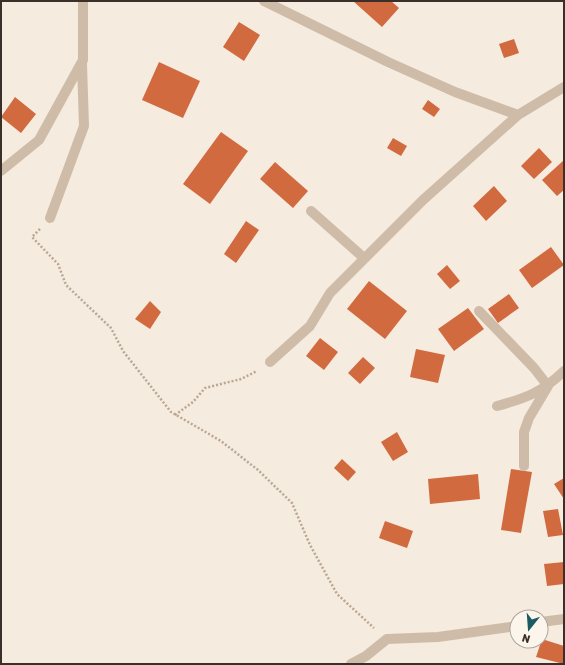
<svg xmlns="http://www.w3.org/2000/svg" width="565" height="665" font-family="Rubik,sans-serif">
<style>
.building{fill:#d26a40}
.lines{fill:none;stroke-linecap:round;stroke-linejoin:round}
.path{stroke:#bba692;stroke-width:2.5;stroke-dasharray:2 2;stroke-linecap:butt}
.street{stroke:#cfbca8;stroke-width:10}
</style>
<rect width="100%" height="100%" fill="#f5ebde"/>
<path class="building" d="M 353,1 L 391,1 L 399,8 L 382,27 Z
M 239,22 L 260,35 L 244,61 L 223,47 Z
M 514,39 L 519,53 L 504,58 L 499,44 Z
M 159,62 L 200,81 L 183,118 L 142,100 Z
M 15,97 L 36,114 L 21,133 L 1,117 Z
M 428,100 L 440,109 L 434,117 L 422,109 Z
M 221,132 L 248,151 L 210,204 L 183,184 Z
M 393,138 L 407,146 L 401,156 L 387,148 Z
M 539,148 L 552,162 L 534,179 L 521,166 Z
M 564,160 L 564,190 L 557,196 L 542,180 Z
M 275,162 L 308,191 L 293,208 L 260,179 Z
M 494,186 L 507,201 L 486,221 L 473,206 Z
M 246,221 L 259,230 L 236,263 L 224,254 Z
M 551,247 L 564,265 L 532,288 L 519,270 Z
M 447,265 L 460,281 L 450,289 L 437,274 Z
M 369,281 L 407,311 L 385,339 L 347,309 Z
M 509,294 L 519,308 L 498,323 L 488,309 Z
M 150,301 L 161,312 L 150,329 L 135,319 Z
M 468,308 L 484,329 L 454,351 L 438,329 Z
M 320,338 L 338,352 L 324,370 L 306,356 Z
M 416,349 L 445,355 L 438,383 L 410,377 Z
M 363,357 L 375,368 L 360,384 L 348,373 Z
M 397,432 L 408,452 L 393,461 L 381,442 Z
M 342,459 L 356,472 L 348,481 L 334,468 Z
M 511,469 L 532,472 L 521,533 L 501,530 Z
M 478,474 L 480,499 L 430,504 L 428,479 Z
M 564,478 L 564,499 L 554,484 Z
M 558,509 L 563,535 L 548,537 L 543,511 Z
M 385,521 L 413,531 L 407,548 L 379,538 Z
M 564,562 L 564,584 L 547,586 L 544,564 Z
M 542,639 L 564,646 L 564,664 L 536,657 Z"/>
<g class="lines">
<path class="path" d="M 40,229 L 32,237 L 58,264 L 66,285 L 111,328 L 123,351 L 171,412 L 221,441 L 258,470 L 292,503 L 310,545 L 337,594 L 374,628
M 175,415 L 193,402 L 205,388 L 241,379 L 257,371"/>
<path class="street" d="M 264,1 L 388,62 L 455,92 L 518,115
M 1,171 L 39,140 L 83,60 L 83,1
M 311,211 L 364,258
M 50,218 L 84,126 L 82,64
M 479,311 L 534,368 L 548,386
M 270,362 L 310,326 L 330,293 L 423,200 L 518,115 L 564,87
M 497,406 C 527,398 542,392 564,371
M 524,466 L 524,432 L 529,418 L 548,386
M 541,622 L 564,619
M 351,664 L 366,656 L 387,639 L 438,637 L 517,626"/>
</g>
<rect width="565" height="665" fill="none" stroke="#3b3029" stroke-width="4"/>
<g transform="translate(529 629) rotate(197)"><circle r="19" fill="#fcf5ec" stroke="#afa69e"/>
<path d="M0-3L7 15L0 10L-7 15Z" fill="#1a5a62"/>
<text y="-6" font-size="11" font-weight="bold" text-anchor="middle" fill="#3b3029">N</text>
</g>
</svg>
